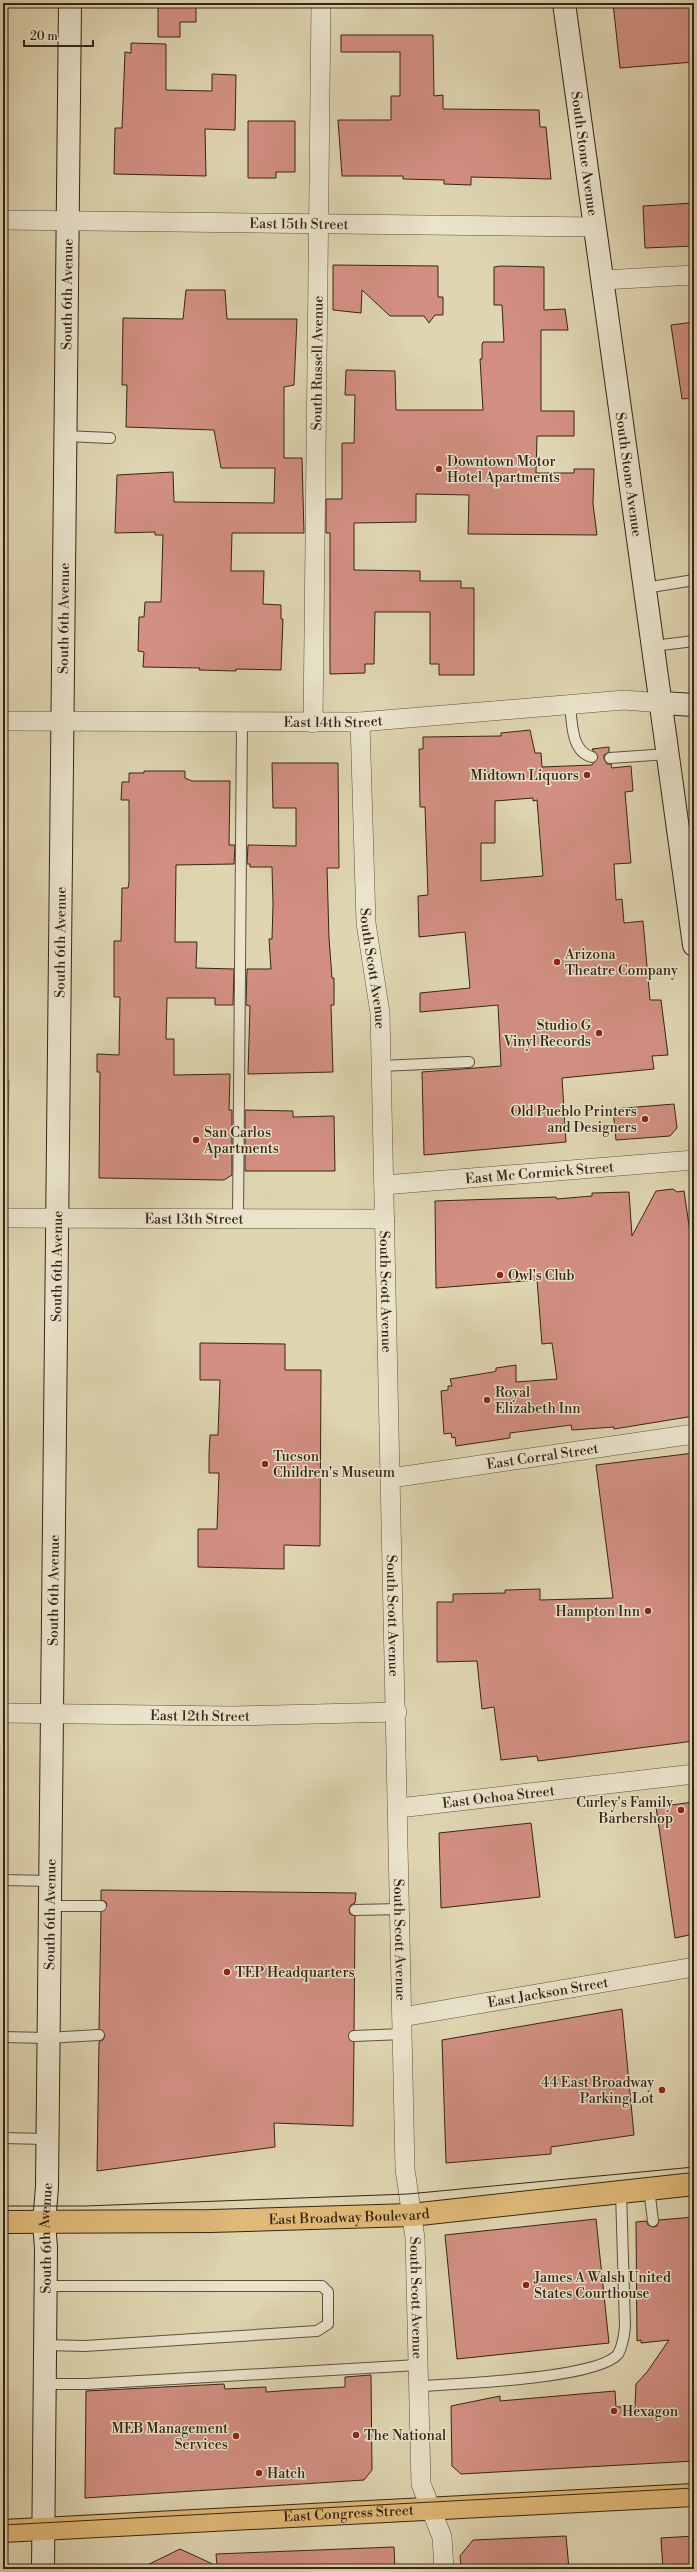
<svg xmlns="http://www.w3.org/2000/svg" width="697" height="2572" font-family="'Libre Bodoni',serif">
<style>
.park{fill:url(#park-crowns);stroke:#747150}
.garden{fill:#b3bd8b;stroke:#747150}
.building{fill:#d28f82;stroke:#362516;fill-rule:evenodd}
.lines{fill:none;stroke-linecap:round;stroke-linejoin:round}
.lane-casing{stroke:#60513d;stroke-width:12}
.street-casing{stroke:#60513d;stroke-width:20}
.secondary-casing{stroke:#362516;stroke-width:24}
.primary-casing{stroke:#362516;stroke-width:24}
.lane{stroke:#eae4cc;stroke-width:10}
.street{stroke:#eae4cc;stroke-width:19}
.secondary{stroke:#eae4cc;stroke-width:22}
.primary{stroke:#e0ba78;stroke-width:22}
.tram{stroke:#362516;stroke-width:1}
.poi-dot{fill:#8f2418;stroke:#eae4cc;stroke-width:1.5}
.labels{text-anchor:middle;stroke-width:3;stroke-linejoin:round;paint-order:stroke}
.street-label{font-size:14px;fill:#362516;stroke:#eae4cc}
.poi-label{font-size:14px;fill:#362516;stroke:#eae4cc;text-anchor:start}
</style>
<defs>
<pattern id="park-crowns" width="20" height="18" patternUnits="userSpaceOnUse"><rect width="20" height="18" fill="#b3bd8b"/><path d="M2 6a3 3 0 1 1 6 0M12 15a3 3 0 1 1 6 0" fill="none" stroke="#9ba277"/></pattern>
</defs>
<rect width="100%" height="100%" fill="#dfd5b1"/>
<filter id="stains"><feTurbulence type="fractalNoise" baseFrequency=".005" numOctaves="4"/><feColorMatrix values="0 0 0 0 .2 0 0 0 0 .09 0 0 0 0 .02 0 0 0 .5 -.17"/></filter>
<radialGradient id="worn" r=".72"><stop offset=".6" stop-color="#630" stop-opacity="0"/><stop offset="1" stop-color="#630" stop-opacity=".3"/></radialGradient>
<path class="park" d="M 3,1267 L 8,1267 L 3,1543 Z"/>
<path class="garden" d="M 3,1080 L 9,1080 L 7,1167 L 3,1167 Z"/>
<path class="building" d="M 158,3 L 196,3 L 196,22 L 180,22 L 180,37 L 158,37 Z
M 613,3 L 690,3 L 694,62 L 620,68 Z
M 341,35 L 433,35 L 434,96 L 443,95 L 443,109 L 539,110 L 540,127 L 546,127 L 551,179 L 471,177 L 471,185 L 444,184 L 444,180 L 403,179 L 403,176 L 342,176 L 338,120 L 391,120 L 391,96 L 400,96 L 400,52 L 341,52 Z
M 131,43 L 166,44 L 166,90 L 212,91 L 212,74 L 236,75 L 235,130 L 205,129 L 206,176 L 114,174 L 115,128 L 122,128 L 125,52 L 131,53 Z
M 248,121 L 295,121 L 295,172 L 276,172 L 276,178 L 248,178 Z
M 694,203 L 694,246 L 645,248 L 643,206 Z
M 333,265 L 438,266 L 438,297 L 443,297 L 443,315 L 435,315 L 429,323 L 424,316 L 390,316 L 362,290 L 361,313 L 333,310 Z
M 501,266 L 544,267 L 544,310 L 565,309 L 568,330 L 541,330 L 541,411 L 574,411 L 574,436 L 537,436 L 536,473 L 574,473 L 574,469 L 594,469 L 593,504 L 597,535 L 468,534 L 469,495 L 416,494 L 416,522 L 354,523 L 354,570 L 420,571 L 420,581 L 461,581 L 461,588 L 474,588 L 474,675 L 439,675 L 439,664 L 430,664 L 430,612 L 375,612 L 374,664 L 365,664 L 365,673 L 330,674 L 330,533 L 326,533 L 326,499 L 342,499 L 342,443 L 354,443 L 355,395 L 345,395 L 346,370 L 395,371 L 396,410 L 483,410 L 480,359 L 482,359 L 482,345 L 483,342 L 504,342 L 502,305 L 494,305 L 494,267 Z
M 186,290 L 225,290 L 227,319 L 297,319 L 294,385 L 284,387 L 284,458 L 302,458 L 304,533 L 232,533 L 231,571 L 264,571 L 263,604 L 281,605 L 281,619 L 283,619 L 281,670 L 236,669 L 236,671 L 199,670 L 200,668 L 143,667 L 144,652 L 138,651 L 139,617 L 144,617 L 145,602 L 161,602 L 163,535 L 155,535 L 155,532 L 115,533 L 117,475 L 173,472 L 174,502 L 274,503 L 275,468 L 221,468 L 214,430 L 126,427 L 127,385 L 122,385 L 123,318 L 183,319 Z
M 694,322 L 694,398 L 682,399 L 671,325 Z
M 530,730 L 535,753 L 541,753 L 542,767 L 592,765 L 598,757 L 592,749 L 609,747 L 609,752 L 604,755 L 604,759 L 607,764 L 611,764 L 612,768 L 631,766 L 633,791 L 625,792 L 631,863 L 614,864 L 616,900 L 622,899 L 624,923 L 643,921 L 650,1000 L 661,1000 L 668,1055 L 652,1056 L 654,1069 L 562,1078 L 566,1142 L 424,1155 L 422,1072 L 501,1066 L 498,1005 L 420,1012 L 420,993 L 470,988 L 465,932 L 419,937 L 418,896 L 428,895 L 425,807 L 420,807 L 419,749 L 423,749 L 423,737 L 501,736 L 501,733 ZM 533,798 L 533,801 L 537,800 L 543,876 L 481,881 L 481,843 L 495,843 L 495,801 Z
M 272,763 L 338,763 L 339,868 L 327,868 L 329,938 L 332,978 L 334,978 L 334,1005 L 331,1005 L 333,1072 L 248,1074 L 250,1006 L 246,1005 L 247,969 L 271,969 L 269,939 L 272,939 L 273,904 L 272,867 L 250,867 L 250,864 L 247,864 L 248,845 L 296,846 L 296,808 L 273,808 Z
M 144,771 L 185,771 L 185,778 L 192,781 L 230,781 L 229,845 L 235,845 L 234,864 L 176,865 L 175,942 L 197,942 L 196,968 L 234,969 L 233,1005 L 215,1005 L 215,998 L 167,998 L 166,1039 L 174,1039 L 174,1075 L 230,1074 L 229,1110 L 232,1110 L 232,1175 L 224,1180 L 99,1178 L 100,1072 L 97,1072 L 97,1054 L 119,1055 L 120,997 L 114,997 L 114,941 L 121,941 L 122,888 L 128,888 L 129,882 L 129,800 L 121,800 L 122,782 L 129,782 L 129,773 L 144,773 Z
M 674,1104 L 677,1128 L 670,1136 L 616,1140 L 613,1109 Z
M 245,1110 L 293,1111 L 293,1117 L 334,1116 L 335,1171 L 245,1171 Z
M 673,1189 L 677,1192 L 684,1191 L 690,1232 L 694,1231 L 694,1416 L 614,1429 L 614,1427 L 572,1430 L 571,1425 L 510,1433 L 510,1438 L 456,1446 L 455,1437 L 452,1438 L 451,1433 L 444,1434 L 441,1391 L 448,1390 L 448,1386 L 452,1386 L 450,1379 L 493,1372 L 496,1371 L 496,1368 L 516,1365 L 516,1382 L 557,1379 L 552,1343 L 542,1344 L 537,1280 L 436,1288 L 435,1201 L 556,1197 L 557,1199 L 592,1196 L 592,1193 L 629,1192 L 632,1236 L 656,1191 Z
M 200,1343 L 285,1344 L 285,1370 L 321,1370 L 320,1546 L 284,1545 L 284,1569 L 198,1567 L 198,1529 L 217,1529 L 219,1473 L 209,1473 L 209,1455 L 210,1435 L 218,1435 L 220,1380 L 200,1380 Z
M 694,1453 L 694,1741 L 538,1761 L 537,1756 L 501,1760 L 494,1707 L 482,1709 L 477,1661 L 437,1662 L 437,1602 L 453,1602 L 453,1594 L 505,1593 L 505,1590 L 540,1589 L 540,1600 L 613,1598 L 596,1465 Z
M 694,1802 L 694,1934 L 675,1938 L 656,1807 Z
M 531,1823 L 540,1897 L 441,1908 L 439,1833 Z
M 101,1890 L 356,1893 L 355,1903 L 351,1905 L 349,1910 L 350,1914 L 355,1916 L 354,2030 L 348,2036 L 354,2042 L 353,2126 L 274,2123 L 275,2147 L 97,2171 L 99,2042 L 103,2040 L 105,2035 L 99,2029 L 101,1912 L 107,1906 L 106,1902 L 101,1900 Z
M 622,2009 L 634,2135 L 551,2147 L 551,2154 L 446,2163 L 442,2040 Z
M 694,2217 L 694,2461 L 461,2474 L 452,2466 L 451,2406 L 500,2396 L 500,2401 L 615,2391 L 616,2407 L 635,2406 L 636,2384 L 647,2372 L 669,2340 L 641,2343 L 641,2340 L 637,2341 L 636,2222 L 646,2221 L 648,2225 L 653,2227 L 657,2226 L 659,2220 Z
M 596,2219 L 609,2343 L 457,2359 L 445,2235 Z
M 371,2375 L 372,2470 L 364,2480 L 85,2498 L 86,2391 L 224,2384 L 225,2389 L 266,2387 L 266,2392 L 293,2390 L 345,2387 L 345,2377 Z
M 566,2536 L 569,2569 L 461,2568 L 460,2556 L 473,2540 Z
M 694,2536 L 694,2569 L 663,2569 L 661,2538 Z
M 394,2547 L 395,2569 L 139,2569 L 180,2549 L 217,2566 L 216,2554 Z"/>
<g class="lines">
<g class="lane-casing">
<path id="lane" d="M 65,436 L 110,438
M 645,588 L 694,580
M 653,646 L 694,641
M 570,704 C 572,722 571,752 592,757
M 610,758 L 668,754
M 381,1066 L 469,1062
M 238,1218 L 242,722
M 3,1880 L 49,1881
M 49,1906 L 101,1906
M 355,1910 L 400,1909
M 354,2036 L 403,2034
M 3,2037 L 47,2038 L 99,2035
M 3,2138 L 47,2139
M 649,2188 L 653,2221
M 45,2345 L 85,2346 L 317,2331 L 328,2324 L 328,2292 L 322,2286 L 46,2286
M 45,2384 L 87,2384 L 418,2365
M 420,2386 C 455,2384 598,2379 618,2354 C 623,2346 624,2336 625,2327 L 621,2191"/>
</g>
<g class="street-casing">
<g id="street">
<path id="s1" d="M 3,220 L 595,227"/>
<path d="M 602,280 L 694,275"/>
<path id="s2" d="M 3,721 L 360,722 L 624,700 L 662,703"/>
<path id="s3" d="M 360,722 L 366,923 L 380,1013 L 405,2169 L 415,2238 L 421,2484 L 442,2537 L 444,2569"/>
<path id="s4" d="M 313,723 L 321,3"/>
<path id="s5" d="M 384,1185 L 694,1160"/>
<path id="s6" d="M 3,1218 L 385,1219"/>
<path id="s7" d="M 391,1478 L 694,1434"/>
<path id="s8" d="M 3,1713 L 231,1716 L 397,1712"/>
<path id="s9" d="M 399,1808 L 694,1774"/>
<path id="s10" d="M 402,2017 L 694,1967"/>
</g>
</g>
<g class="secondary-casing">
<g id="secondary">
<path id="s11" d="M 564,3 L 694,945"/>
<path d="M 662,703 L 694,705"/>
<path id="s12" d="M 43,2569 L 46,2248 L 44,2223 L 47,2187 L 70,3"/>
</g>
</g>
<g class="primary-casing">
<g id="primary">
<path id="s13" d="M 3,2222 L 211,2221 L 411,2215 L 694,2184"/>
<path id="s14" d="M 3,2531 L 694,2495"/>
</g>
</g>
<use href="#lane" class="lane"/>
<use href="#street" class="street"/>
<use href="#secondary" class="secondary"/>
<use href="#primary" class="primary"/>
<path class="tram" d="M 3,2206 L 85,2206 L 408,2194 L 694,2167
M 3,2525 L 694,2488"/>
</g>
<g class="poi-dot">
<circle cx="439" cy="469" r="4"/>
<circle cx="587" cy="775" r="4"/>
<circle cx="557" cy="962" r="4"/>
<circle cx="599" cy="1033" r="4"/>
<circle cx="645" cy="1119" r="4"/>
<circle cx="196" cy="1140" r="4"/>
<circle cx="500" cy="1275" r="4"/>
<circle cx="487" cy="1400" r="4"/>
<circle cx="265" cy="1464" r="4"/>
<circle cx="648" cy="1611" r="4"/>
<circle cx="681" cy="1810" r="4"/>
<circle cx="227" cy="1972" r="4"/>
<circle cx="662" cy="2090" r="4"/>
<circle cx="526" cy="2285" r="4"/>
<circle cx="614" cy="2411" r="4"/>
<circle cx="356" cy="2435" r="4"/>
<circle cx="236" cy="2436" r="4"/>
<circle cx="259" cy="2473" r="4"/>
</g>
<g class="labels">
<g class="street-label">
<text dy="5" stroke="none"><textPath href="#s11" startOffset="152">South Stone Avenue</textPath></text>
<text dy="5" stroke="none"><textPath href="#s1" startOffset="296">East 15th Street</textPath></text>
<text dy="5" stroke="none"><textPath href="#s12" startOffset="2275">South 6th Avenue</textPath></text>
<text dy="5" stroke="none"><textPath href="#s4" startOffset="360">South Russell Avenue</textPath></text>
<text dy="5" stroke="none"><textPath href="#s11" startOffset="476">South Stone Avenue</textPath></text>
<text dy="5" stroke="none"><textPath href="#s12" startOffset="1951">South 6th Avenue</textPath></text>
<text dy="5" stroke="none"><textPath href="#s2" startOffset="330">East 14th Street</textPath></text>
<text dy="5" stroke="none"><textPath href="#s12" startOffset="1627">South 6th Avenue</textPath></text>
<text dy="5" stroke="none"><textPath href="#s3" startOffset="247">South Scott Avenue</textPath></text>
<text dy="5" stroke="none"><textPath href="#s5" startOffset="156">East Mc Cormick Street</textPath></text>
<text dy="5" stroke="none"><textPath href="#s6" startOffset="191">East 13th Street</textPath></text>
<text dy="5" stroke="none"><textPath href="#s12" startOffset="1303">South 6th Avenue</textPath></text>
<text dy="5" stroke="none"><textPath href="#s3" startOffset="571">South Scott Avenue</textPath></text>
<text dy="5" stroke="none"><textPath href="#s7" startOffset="153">East Corral Street</textPath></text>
<text dy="5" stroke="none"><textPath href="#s12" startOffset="979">South 6th Avenue</textPath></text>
<text dy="5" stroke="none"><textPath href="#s3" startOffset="895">South Scott Avenue</textPath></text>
<text dy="5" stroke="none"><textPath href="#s8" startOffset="197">East 12th Street</textPath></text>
<text dy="5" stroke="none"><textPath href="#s9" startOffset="100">East Ochoa Street</textPath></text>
<text dy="5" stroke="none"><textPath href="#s12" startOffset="655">South 6th Avenue</textPath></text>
<text dy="5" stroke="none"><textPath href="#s3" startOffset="1219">South Scott Avenue</textPath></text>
<text dy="5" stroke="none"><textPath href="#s10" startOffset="148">East Jackson Street</textPath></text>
<text dy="5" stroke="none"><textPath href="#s13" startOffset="346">East Broadway Boulevard</textPath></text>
<text dy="5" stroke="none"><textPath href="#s12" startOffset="331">South 6th Avenue</textPath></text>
<text dy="5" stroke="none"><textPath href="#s3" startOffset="1578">South Scott Avenue</textPath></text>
<text dy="5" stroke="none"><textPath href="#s14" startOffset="346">East Congress Street</textPath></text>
</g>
<g class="poi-label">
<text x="447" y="466">Downtown Motor<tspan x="447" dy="16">Hotel Apartments</tspan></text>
<text x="579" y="780" text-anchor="end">Midtown Liquors</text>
<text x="565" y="959">Arizona<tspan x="565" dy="16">Theatre Company</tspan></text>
<text x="591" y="1030" text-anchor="end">Studio G<tspan x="591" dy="16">Vinyl Records</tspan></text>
<text x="637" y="1116" text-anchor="end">Old Pueblo Printers<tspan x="637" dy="16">and Designers</tspan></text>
<text x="204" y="1137">San Carlos<tspan x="204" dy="16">Apartments</tspan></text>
<text x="508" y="1280">Owl's Club</text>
<text x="495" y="1397">Royal<tspan x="495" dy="16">Elizabeth Inn</tspan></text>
<text x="273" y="1461">Tucson<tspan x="273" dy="16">Children's Museum</tspan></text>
<text x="640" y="1616" text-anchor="end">Hampton Inn</text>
<text x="673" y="1807" text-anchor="end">Curley's Family<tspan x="673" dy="16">Barbershop</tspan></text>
<text x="235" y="1977">TEP Headquarters</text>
<text x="654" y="2087" text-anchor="end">44 East Broadway<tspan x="654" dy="16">Parking Lot</tspan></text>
<text x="534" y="2282">James A Walsh United<tspan x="534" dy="16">States Courthouse</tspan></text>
<text x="622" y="2416">Hexagon</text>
<text x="228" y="2433" text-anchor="end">MEB Management<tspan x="228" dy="16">Services</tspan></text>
<text x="364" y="2440">The National</text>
<text x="267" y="2478">Hatch</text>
</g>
</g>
<rect width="697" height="2572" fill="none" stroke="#dfd5b1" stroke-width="16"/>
<rect x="4" y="4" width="689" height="2564" fill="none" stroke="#362516" stroke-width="2"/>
<rect x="8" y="8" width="681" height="2556" fill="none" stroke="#362516"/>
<path d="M24 40v6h69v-6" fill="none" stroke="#362516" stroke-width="2"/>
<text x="30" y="40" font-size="12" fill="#362516" stroke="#eae4cc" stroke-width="3" paint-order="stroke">20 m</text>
<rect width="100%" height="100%" filter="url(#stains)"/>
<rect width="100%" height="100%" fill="url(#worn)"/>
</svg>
